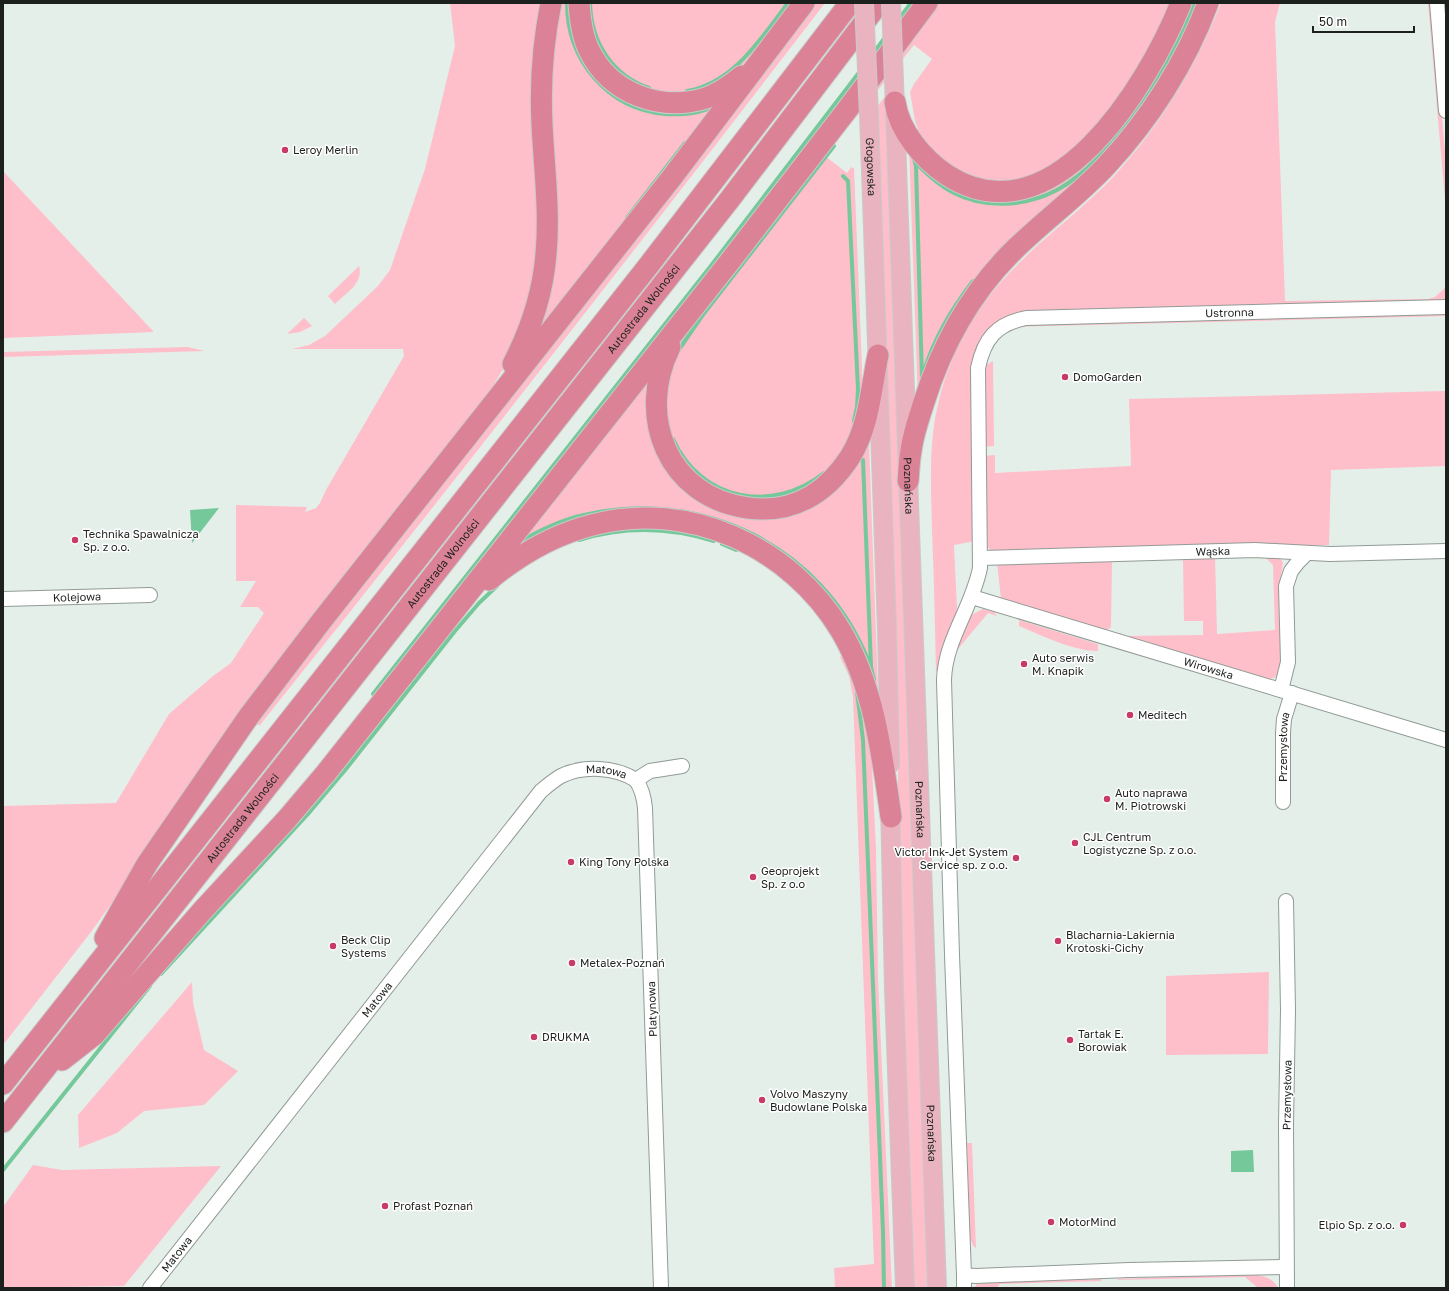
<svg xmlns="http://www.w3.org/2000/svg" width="1449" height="1291" font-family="'Golos Text',sans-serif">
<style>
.green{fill:#febeca}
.water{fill:#75c89a}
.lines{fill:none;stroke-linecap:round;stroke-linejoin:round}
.stream{stroke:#75c89a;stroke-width:4}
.minor-casing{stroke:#919b95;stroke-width:16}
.major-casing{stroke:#c9cac9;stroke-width:20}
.highway-casing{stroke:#c9cac9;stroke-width:23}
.minor{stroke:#fff;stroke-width:14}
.major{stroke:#e9b4c0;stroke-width:18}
.highway{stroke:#db8296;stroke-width:21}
.major-bridge-casing{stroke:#c9cac9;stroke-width:20;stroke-linecap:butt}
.major-bridge{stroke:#e9b4c0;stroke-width:18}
.poi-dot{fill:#c83a67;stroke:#fff;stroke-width:1.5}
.labels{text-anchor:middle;stroke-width:3;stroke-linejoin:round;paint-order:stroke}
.poi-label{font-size:11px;fill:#1d211e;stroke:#fff;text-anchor:start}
.street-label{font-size:11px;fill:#1d211e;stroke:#fff}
</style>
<rect width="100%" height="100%" fill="#e5efe9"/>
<path class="green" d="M 450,3 L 544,3 L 540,194 L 536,281 L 505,366 L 489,392 L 142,861 L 91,932 L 3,1045 L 3,806 L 116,803 L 169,714 L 213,676 L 231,663 L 264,613 L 258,607 L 240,607 L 256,581 L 236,581 L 236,505 L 307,507 L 305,512 L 316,508 L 320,503 L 326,490 L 404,356 L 403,349 L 292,349 L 309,345 L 325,336 L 378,286 L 390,270 L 425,169 L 455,46 Z
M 556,3 L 572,3 L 607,85 L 720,99 L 530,342 L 548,134 Z
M 586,3 L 793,3 L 750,58 L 741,67 L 722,82 L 683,96 L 630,85 L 598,53 Z
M 813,3 L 825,3 C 639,245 451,486 260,725 L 258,725 L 256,722 Z
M 936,3 L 1176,3 L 1145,64 L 1071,158 L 1006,187 L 956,175 L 922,140 L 915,121 L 910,92 L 914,84 L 932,59 L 914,45 L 825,156 L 847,173 L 852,166 L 852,168 L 854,168 L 862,367 L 862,408 L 838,466 L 793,497 L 747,501 L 706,485 L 671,446 L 663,378 L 682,336 Z
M 1190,3 L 1202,3 L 1187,36 L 1122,140 L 1010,246 L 918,401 L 909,146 L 941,180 L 1052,187 Z
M 1221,3 L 1280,3 L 1275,22 L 1285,301 L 1428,299 L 1435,297 L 1446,287 L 1446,300 L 1444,301 L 1021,314 C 1006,316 997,320 987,331 L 975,541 L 954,545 L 957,608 L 956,614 L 941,653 L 936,673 C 935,626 934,578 932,530 C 931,485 928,440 940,396 C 951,354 973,314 1001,282 C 1035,243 1079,213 1114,176 C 1160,126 1196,67 1221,3 Z
M 1428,3 L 1432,3 L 1446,163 L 1446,212 Z
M 886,95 L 930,1288 L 913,1288 L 898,866 L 898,765 L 877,107 Z
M 3,171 L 153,331 L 153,332 L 3,338 Z
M 359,266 C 364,283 346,293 335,304 L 328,296 Z
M 1446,313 L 1446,316 L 1009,327 L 1015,325 Z
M 304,318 L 312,326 L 300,332 L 287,334 Z
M 187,347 L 205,351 L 3,357 L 3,352 Z
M 993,361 L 994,446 L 983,447 L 985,366 Z
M 651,368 L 667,466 L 771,514 L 869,443 L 878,688 L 877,691 L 836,610 L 692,516 L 522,545 L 507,551 Z
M 1446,391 L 1446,466 L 1331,470 L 1329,545 L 999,552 L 991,551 L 988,547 L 983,456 L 995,455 L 995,473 L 1131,466 L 1129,399 Z
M 1261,553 C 1269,555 1281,555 1283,563 L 1280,582 L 1281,665 L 1279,673 L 1274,678 L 1266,679 L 1120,635 L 1120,633 L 1124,636 L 1203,635 L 1203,621 L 1184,621 L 1183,556 L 1215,556 L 1217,634 L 1275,630 L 1273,565 Z
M 1112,559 L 1111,627 L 1106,631 L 1001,599 L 997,562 Z
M 983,609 L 994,612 L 997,616 L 988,613 L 953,655 L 969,618 L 973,614 Z
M 1019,620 L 1098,644 L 1098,651 C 1076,652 1040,635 1019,626 Z
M 847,654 L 869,734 L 872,767 L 876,850 L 878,979 L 892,1288 L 835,1288 L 834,1268 L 874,1264 L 853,697 L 849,676 L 840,657 Z
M 1269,972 L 1268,1054 L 1166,1055 L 1166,976 Z
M 192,982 L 193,1003 L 204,1050 L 238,1071 L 204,1105 L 144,1111 L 117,1133 L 79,1148 L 78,1115 Z
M 967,1143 L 972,1143 L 976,1248 L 973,1246 L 970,1238 Z
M 33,1165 L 62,1170 L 221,1166 L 124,1286 L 3,1288 L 3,1207 Z
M 1248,1274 C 1260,1275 1272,1276 1278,1288 L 1258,1288 L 1245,1277 L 1118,1280 L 1118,1279 Z
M 1101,1279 L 1101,1281 L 1000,1284 L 997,1288 L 974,1288 L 977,1284 L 987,1282 Z"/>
<path class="water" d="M 219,508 L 192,543 L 190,510 Z
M 1253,1150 L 1254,1172 L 1231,1172 L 1231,1151 Z"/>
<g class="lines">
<path class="stream" d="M 567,3 C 567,60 607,109 665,114 C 682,115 701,114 715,105
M 590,3 C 591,42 612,75 649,88
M 898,20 L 911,3
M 872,55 L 886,36
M 687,91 C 734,83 761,38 788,3
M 913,155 L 916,166 L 922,378
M 919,166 C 929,176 939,185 952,192 C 984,209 1025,207 1057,190 C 1114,159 1173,62 1195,3
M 843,176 L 848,181 L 858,389 L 857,407 L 854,421
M 627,218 L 685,143
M 678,351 L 702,316 L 834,146
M 924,371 C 934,339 952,308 973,281
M 673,439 C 701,501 772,514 824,473
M 863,460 L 871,667 L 874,680
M 579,540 C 624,526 669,527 714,541
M 520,542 C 540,530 561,520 584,515 C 702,487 823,547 868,660
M 722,544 L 736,550
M 857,692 L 863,740 L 883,1231 L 884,1288
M 373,694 L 710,267 L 861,70
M 161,974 L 308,814 L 346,769 L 455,631 L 479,603 L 497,586
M 3,1170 L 150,986"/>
<g class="minor-casing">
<g id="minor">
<path d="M 1437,3 L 1446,111"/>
<path id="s1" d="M 981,558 L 1255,550 L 1330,554 L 1446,551"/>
<path id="s2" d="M 972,597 L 1446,740"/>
<path id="s3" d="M 3,599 L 150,595"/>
<path d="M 1281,690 L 1288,662 L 1286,586 L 1291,571 L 1298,562 L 1307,553"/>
<path id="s4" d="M 1283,802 L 1283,733 L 1284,719 L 1292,693"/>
<path d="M 1286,901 L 1288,1010 L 1286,1125 L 1287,1288"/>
<path id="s5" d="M 1286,1267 L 1129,1270 L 976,1276 L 964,1275 L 952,955 L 944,680 C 945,640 972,608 980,568 L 978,368 C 984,339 996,324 1026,318 L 1446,307"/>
<path d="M 964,1275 L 964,1288"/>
<path id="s6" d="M 150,1288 L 541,791 C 547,786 554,780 561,776 C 584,765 615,767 636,780"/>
<path d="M 661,1288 L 645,808 C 644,797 642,789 636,780 L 650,771 L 682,766"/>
</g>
</g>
<g class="major-casing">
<g id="major">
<path id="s7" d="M 894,81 L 937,1288"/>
<path id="s8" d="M 869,115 L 887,630 L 890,764"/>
<path d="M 890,803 L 894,990 L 905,1288"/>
</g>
</g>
<g class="highway-casing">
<g id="highway">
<path d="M 579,3 C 580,19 582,36 589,50 C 610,94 661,112 706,98 C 718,94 731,85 742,76"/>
<path d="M 895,102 C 899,131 923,159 947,175 C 1053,243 1148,85 1181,3"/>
<path d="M 670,347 C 636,416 667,497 748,508 C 792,514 826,494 850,457 C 869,427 871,389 878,355"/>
<path d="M 513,364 C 531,329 543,293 546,254 C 550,211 544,167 542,124 C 540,84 543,42 551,3"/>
<path d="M 908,481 C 909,471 909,461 911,451 C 913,434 919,418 924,402 C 942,345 970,294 1012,252 C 1042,222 1077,197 1106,166 C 1149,120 1186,63 1208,3"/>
<path d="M 489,580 C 519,555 553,535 592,525 C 688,499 791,547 841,631 C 874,687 882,754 891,817"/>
<path d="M 105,938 L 147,864 L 249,716 L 323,619 L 673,176 L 804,3"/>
<path d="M 62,1060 L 94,1035 L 202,911 L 287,819 L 326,773 L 731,260 L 850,106 L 927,3"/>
<path d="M 3,1084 L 649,265 L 850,3"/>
<path id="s9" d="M 3,1122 L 730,199 L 879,3"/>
</g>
</g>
<use href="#minor" class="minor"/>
<use href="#major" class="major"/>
<use href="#highway" class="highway"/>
<g class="major-bridge-casing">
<path id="major-bridge" d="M 864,3 L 869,115
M 891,3 L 894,81"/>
</g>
<use href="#major-bridge" class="major-bridge"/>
</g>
<g class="poi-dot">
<circle cx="285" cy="150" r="4"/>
<circle cx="1065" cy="377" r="4"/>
<circle cx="75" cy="540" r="4"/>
<circle cx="1024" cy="664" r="4"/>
<circle cx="1130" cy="715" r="4"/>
<circle cx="1107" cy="799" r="4"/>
<circle cx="1075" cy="843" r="4"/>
<circle cx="1016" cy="858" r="4"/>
<circle cx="571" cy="862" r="4"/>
<circle cx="753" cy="877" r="4"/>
<circle cx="1058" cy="941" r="4"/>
<circle cx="333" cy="946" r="4"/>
<circle cx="572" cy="963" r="4"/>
<circle cx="534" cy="1037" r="4"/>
<circle cx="1070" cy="1040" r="4"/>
<circle cx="762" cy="1100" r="4"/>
<circle cx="385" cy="1206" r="4"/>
<circle cx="1051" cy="1222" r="4"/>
<circle cx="1403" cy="1225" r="4"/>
</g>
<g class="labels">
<g class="poi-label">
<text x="293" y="154">Leroy Merlin</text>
<text x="1073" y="381">DomoGarden</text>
<text x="83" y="538">Technika Spawalnicza<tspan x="83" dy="13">Sp. z o.o.</tspan></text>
<text x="1032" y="662">Auto serwis<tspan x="1032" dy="13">M. Knapik</tspan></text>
<text x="1138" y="719">Meditech</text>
<text x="1115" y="797">Auto naprawa<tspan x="1115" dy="13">M. Piotrowski</tspan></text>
<text x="1083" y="841">CJL Centrum<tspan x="1083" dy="13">Logistyczne Sp. z o.o.</tspan></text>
<text x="1008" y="856" text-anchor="end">Victor Ink-Jet System<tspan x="1008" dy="13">Service sp. z o.o.</tspan></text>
<text x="579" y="866">King Tony Polska</text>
<text x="761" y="875">Geoprojekt<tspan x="761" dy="13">Sp. z o.o</tspan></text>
<text x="1066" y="939">Blacharnia-Lakiernia<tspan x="1066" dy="13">Krotoski-Cichy</tspan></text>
<text x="341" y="944">Beck Clip<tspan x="341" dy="13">Systems</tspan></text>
<text x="580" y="967">Metalex-Poznań</text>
<text x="1078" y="1038">Tartak E.<tspan x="1078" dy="13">Borowiak</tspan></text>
<text x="542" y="1041">DRUKMA</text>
<text x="770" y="1098">Volvo Maszyny<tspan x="770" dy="13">Budowlane Polska</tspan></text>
<text x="393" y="1210">Profast Poznań</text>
<text x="1059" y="1226">MotorMind</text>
<text x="1395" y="1229" text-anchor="end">Elpio Sp. z o.o.</text>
</g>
<g class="street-label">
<text dy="4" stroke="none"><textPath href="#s8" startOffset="52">Głogowska</textPath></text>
<text dy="4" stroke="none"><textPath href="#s9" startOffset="1035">Autostrada Wolności</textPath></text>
<text dy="4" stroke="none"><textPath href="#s5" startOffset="1514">Ustronna</textPath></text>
<text dy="4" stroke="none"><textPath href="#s7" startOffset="405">Poznańska</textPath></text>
<text dy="4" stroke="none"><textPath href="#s1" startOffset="232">Wąska</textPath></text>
<text dy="4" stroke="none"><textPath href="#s9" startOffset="711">Autostrada Wolności</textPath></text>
<text dy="4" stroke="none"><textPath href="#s3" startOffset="74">Kolejowa</textPath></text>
<text dy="4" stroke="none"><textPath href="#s2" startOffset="247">Wirowska</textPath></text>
<text dy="4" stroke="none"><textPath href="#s4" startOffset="55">Przemysłowa</textPath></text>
<text dy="4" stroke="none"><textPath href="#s6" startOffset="704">Matowa</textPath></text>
<text dy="4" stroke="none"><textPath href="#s7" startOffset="729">Poznańska</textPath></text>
<text dy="4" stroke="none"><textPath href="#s9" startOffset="387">Autostrada Wolności</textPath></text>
<text dy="4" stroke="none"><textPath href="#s6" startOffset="367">Matowa</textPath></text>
<text transform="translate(652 1009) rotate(-92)" y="4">Platynowa</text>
<text transform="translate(1287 1095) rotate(-89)" y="4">Przemysłowa</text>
<text dy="4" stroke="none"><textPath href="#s7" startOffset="1053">Poznańska</textPath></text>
<text dy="4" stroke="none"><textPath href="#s6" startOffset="43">Matowa</textPath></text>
</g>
</g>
<rect width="1449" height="1291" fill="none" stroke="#1d211e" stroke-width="8"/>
<path d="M1313 26v6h101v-6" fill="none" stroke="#1d211e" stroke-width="2"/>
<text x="1319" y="26" font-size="12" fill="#1d211e" stroke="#ffffff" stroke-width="3" paint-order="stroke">50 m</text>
</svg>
